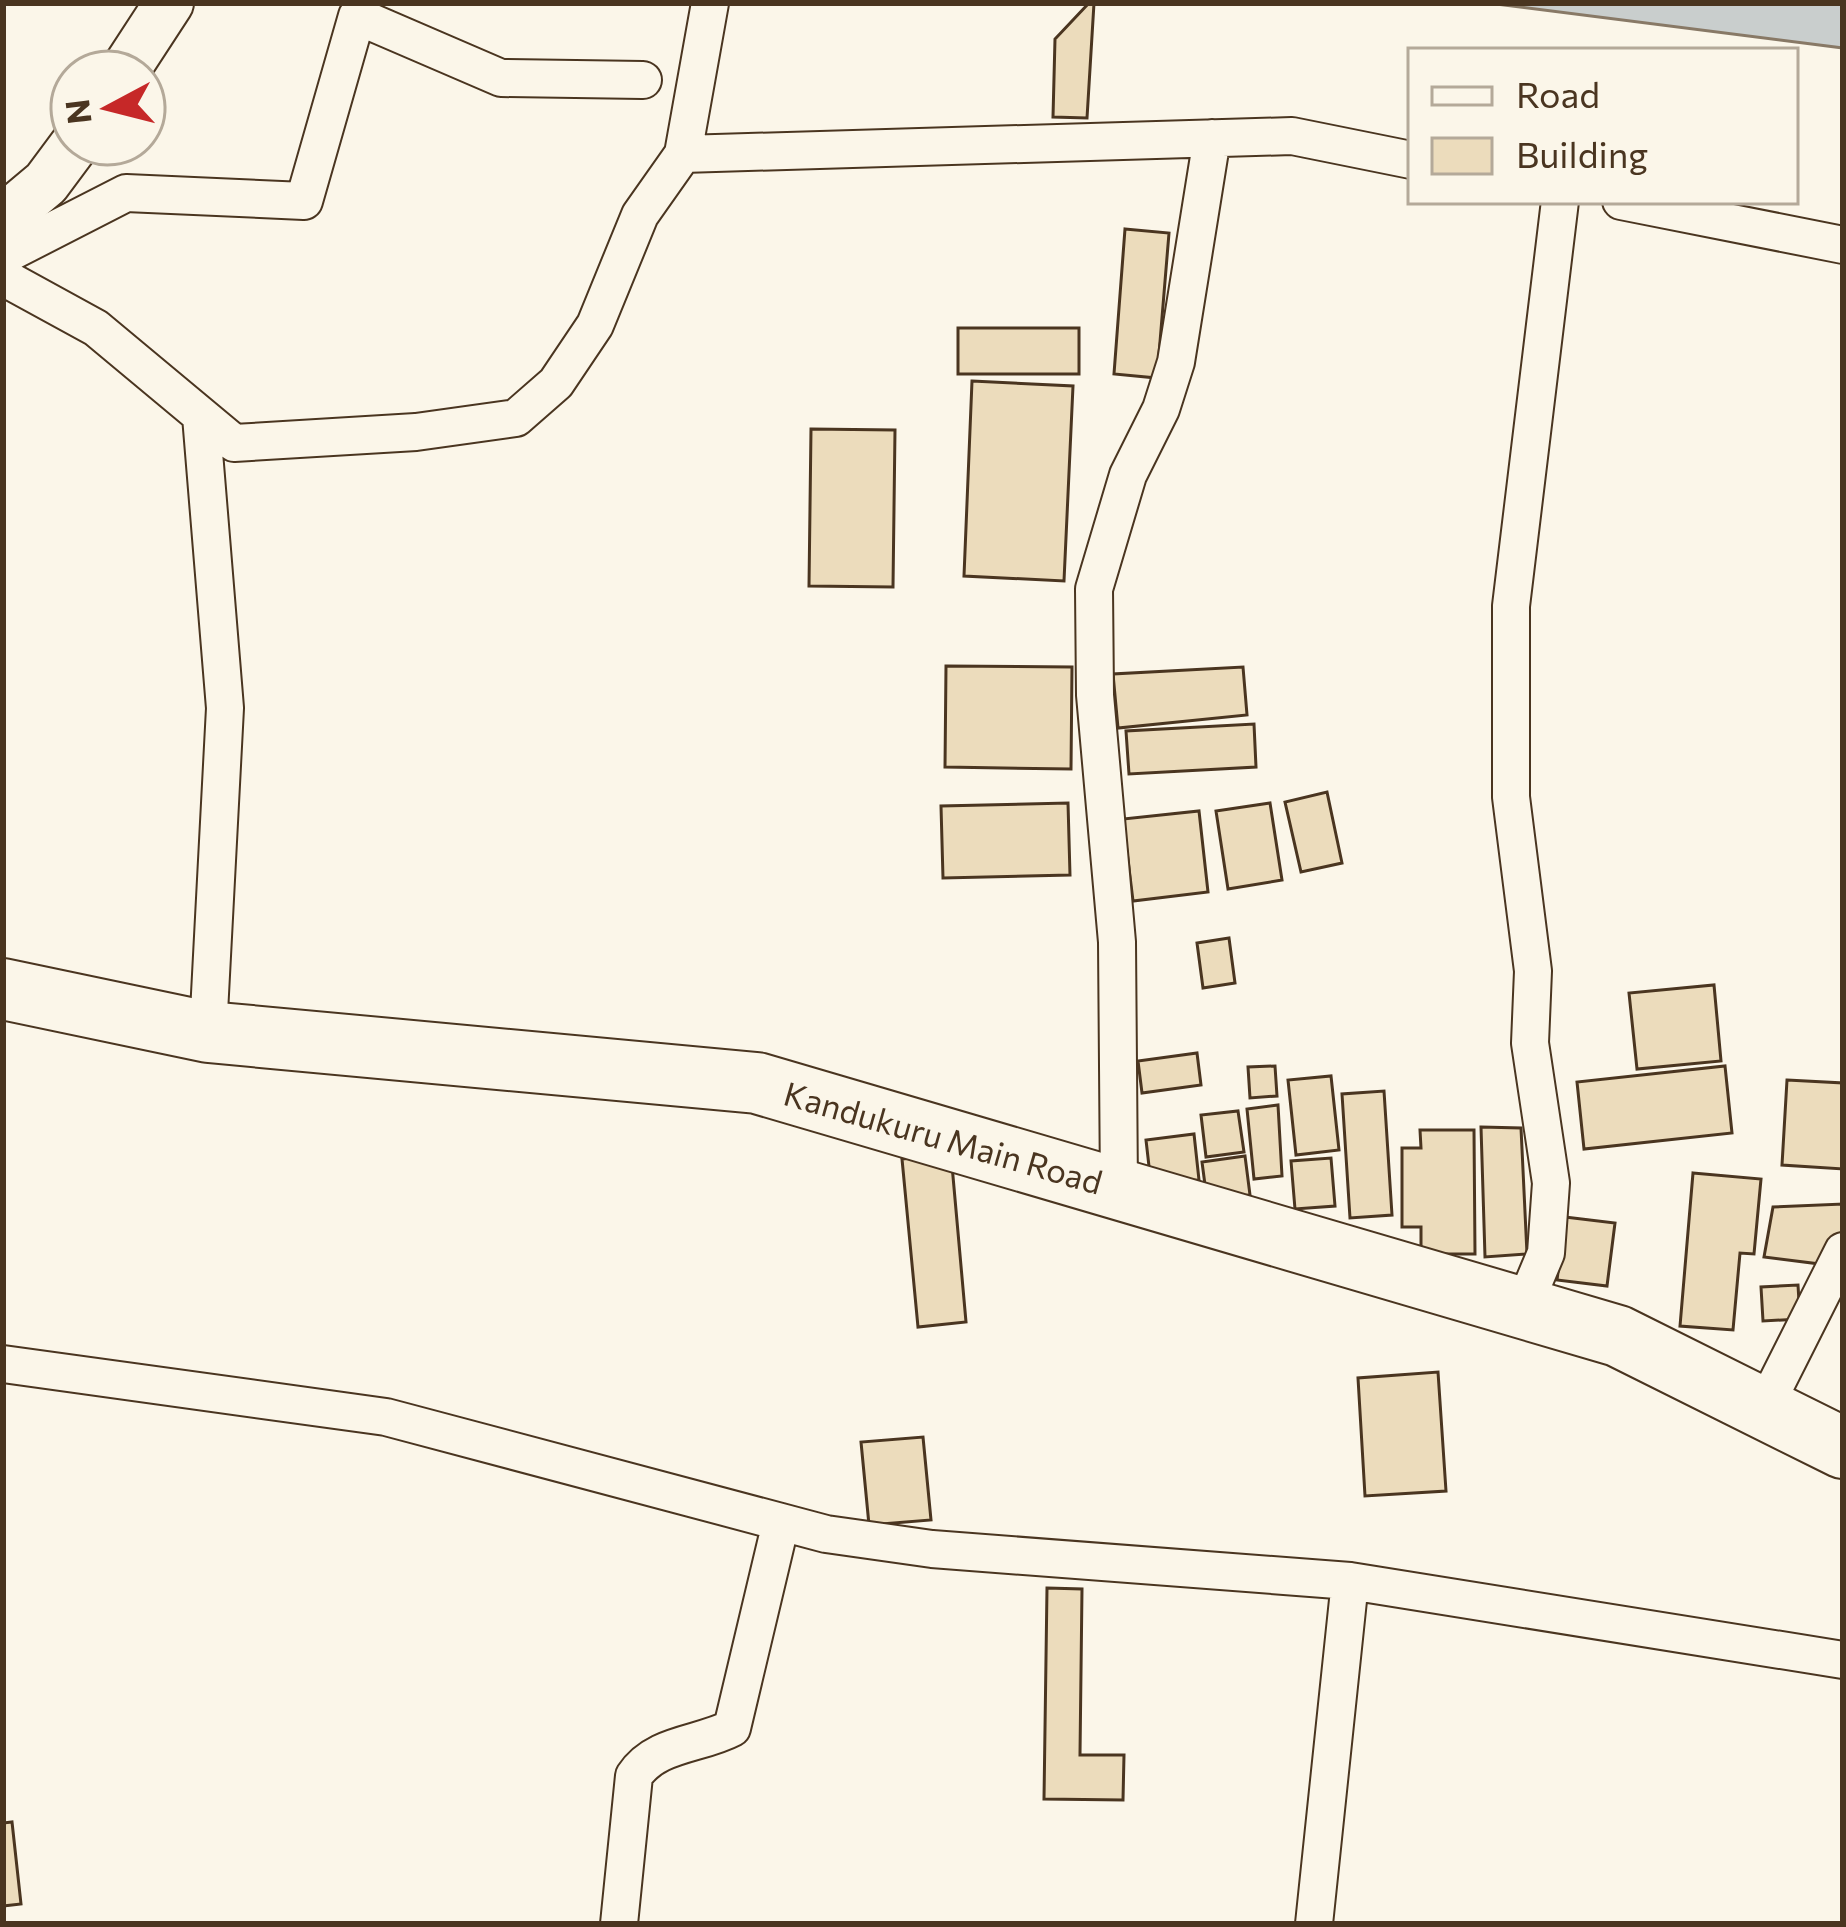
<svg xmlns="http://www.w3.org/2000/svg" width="1846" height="1927" font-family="Commissioner,sans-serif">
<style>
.water{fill:#c9cecd;stroke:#887966;stroke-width:3}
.building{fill:#ecdcbc;stroke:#4a3520;stroke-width:3}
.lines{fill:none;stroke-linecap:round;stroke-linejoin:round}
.minor-casing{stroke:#4a3520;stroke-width:40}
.tertiary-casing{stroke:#4a3520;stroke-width:52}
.primary-casing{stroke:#4a3520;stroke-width:64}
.minor{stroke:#fbf6e9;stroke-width:36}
.tertiary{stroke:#fbf6e9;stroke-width:48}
.primary{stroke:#fbf6e9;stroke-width:60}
.labels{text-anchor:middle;stroke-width:9;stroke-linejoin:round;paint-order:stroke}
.street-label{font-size:33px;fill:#4a3520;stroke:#fbf6e9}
</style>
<rect width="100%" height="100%" fill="#fbf6e9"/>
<path class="water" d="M 1488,3 L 1843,3 L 1843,48 Z"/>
<path class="building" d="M 1089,3 L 1094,3 L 1087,118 L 1053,117 L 1055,39 Z
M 1125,229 L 1169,233 L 1157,378 L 1114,374 Z
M 958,328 L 1079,328 L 1079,374 L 958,374 Z
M 972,381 L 1073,386 L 1064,581 L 964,576 Z
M 811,429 L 895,430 L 893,587 L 809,586 Z
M 946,666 L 1072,667 L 1071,769 L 945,767 Z
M 1243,667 L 1247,715 L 1118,728 L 1113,674 Z
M 1254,724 L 1256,767 L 1129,774 L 1126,731 Z
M 1327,792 L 1342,863 L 1301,872 L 1285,802 Z
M 1068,803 L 1070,875 L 943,878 L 941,806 Z
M 1270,803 L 1282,880 L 1228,889 L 1216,811 Z
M 1199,811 L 1208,892 L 1133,901 L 1123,819 Z
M 1229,938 L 1235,983 L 1203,988 L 1197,943 Z
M 1714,985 L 1721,1061 L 1637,1069 L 1629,993 Z
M 1197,1053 L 1201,1085 L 1142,1093 L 1138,1061 Z
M 1275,1066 L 1277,1096 L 1250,1098 L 1248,1067 Z
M 1725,1066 L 1732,1133 L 1584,1149 L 1577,1082 Z
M 1331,1076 L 1339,1150 L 1296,1155 L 1288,1080 Z
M 1787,1080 L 1843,1083 L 1843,1169 L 1782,1165 Z
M 1384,1091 L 1392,1215 L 1350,1218 L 1342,1094 Z
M 1278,1105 L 1282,1176 L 1254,1179 L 1247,1109 Z
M 1238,1111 L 1244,1152 L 1206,1157 L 1201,1115 Z
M 1481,1127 L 1521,1128 L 1527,1254 L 1485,1257 Z
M 1420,1130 L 1474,1130 L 1475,1254 L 1421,1254 L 1421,1227 L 1402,1227 L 1402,1148 L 1421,1148 Z
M 1194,1134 L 1199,1180 L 1151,1184 L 1146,1140 Z
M 951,1154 L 966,1322 L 918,1327 L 902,1159 Z
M 1245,1156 L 1250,1195 L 1207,1200 L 1202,1162 Z
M 1331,1158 L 1335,1206 L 1295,1209 L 1291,1161 Z
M 1693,1173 L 1761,1179 L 1754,1254 L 1740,1253 L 1733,1330 L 1680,1326 Z
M 1843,1204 L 1843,1230 L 1828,1265 L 1764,1257 L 1773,1207 Z
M 1565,1217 L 1615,1223 L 1607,1286 L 1557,1280 Z
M 1798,1285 L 1800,1319 L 1763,1321 L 1761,1287 Z
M 1438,1372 L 1446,1491 L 1365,1496 L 1358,1378 Z
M 923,1437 L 931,1520 L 869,1525 L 861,1442 Z
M 1047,1588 L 1082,1589 L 1080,1755 L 1124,1755 L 1123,1800 L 1044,1799 Z
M 12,1822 L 21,1904 L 3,1906 L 3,1823 Z"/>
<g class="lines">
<g class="minor-casing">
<path id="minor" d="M 683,154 L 1292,136 L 1411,160
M 1621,201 L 1843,245
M 3,256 L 126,193 L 304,201 L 357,16 L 501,78 L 643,80
M 3,277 L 96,328 L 234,443 L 416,432 L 516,418 L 556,383 L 595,325 L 640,215 L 683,154 L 710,3
M 201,416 L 225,708 L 208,1032
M 1119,1189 L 1117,942 L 1095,695 L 1094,589 L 1128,475 L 1161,409 L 1176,362 L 1212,138
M 1523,1308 L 1546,1253 L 1551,1183 L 1530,1043 L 1533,971 L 1511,797 L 1511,606 L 1560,201
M 3,1364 L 386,1417 L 826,1534 L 932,1549 L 1350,1581 L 1843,1660
M 1764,1408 L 1843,1251
M 619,1924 L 634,1776 C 655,1743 700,1745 732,1728 L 781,1522
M 1314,1924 L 1350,1581"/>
</g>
<g class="tertiary-casing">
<path id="tertiary" d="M 124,72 L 169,3
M 3,219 L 46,183 L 75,144"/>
</g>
<g class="primary-casing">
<path id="primary" d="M 3,989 L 208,1032 L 757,1083 L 1618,1336 L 1843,1448"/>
</g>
<use href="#minor" class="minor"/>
<use href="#tertiary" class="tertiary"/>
<use href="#primary" class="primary"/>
</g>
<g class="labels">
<g class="street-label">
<text transform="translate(943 1138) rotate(16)" y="12">Kandukuru Main Road</text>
</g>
</g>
<rect width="1846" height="1927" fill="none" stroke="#4a3520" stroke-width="12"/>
<rect x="1408" y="48" width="390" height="156" fill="#fbf6e9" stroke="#b4a999" stroke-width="3"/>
<rect x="1432" y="87" width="60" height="18" fill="#fbf6e9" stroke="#b4a999" stroke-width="3"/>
<text x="1516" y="108" font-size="36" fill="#4a3520">Road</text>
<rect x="1432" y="138" width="60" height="36" fill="#ecdcbc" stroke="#b4a999" stroke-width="3"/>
<text x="1516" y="168" font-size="36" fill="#4a3520">Building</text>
<g transform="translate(108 108) rotate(263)"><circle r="57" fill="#fbf6e9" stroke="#b4a999" stroke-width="3"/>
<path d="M0-9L21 45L0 30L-21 45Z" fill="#c62828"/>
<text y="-18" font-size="33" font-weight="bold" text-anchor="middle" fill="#4a3520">N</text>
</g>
</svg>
